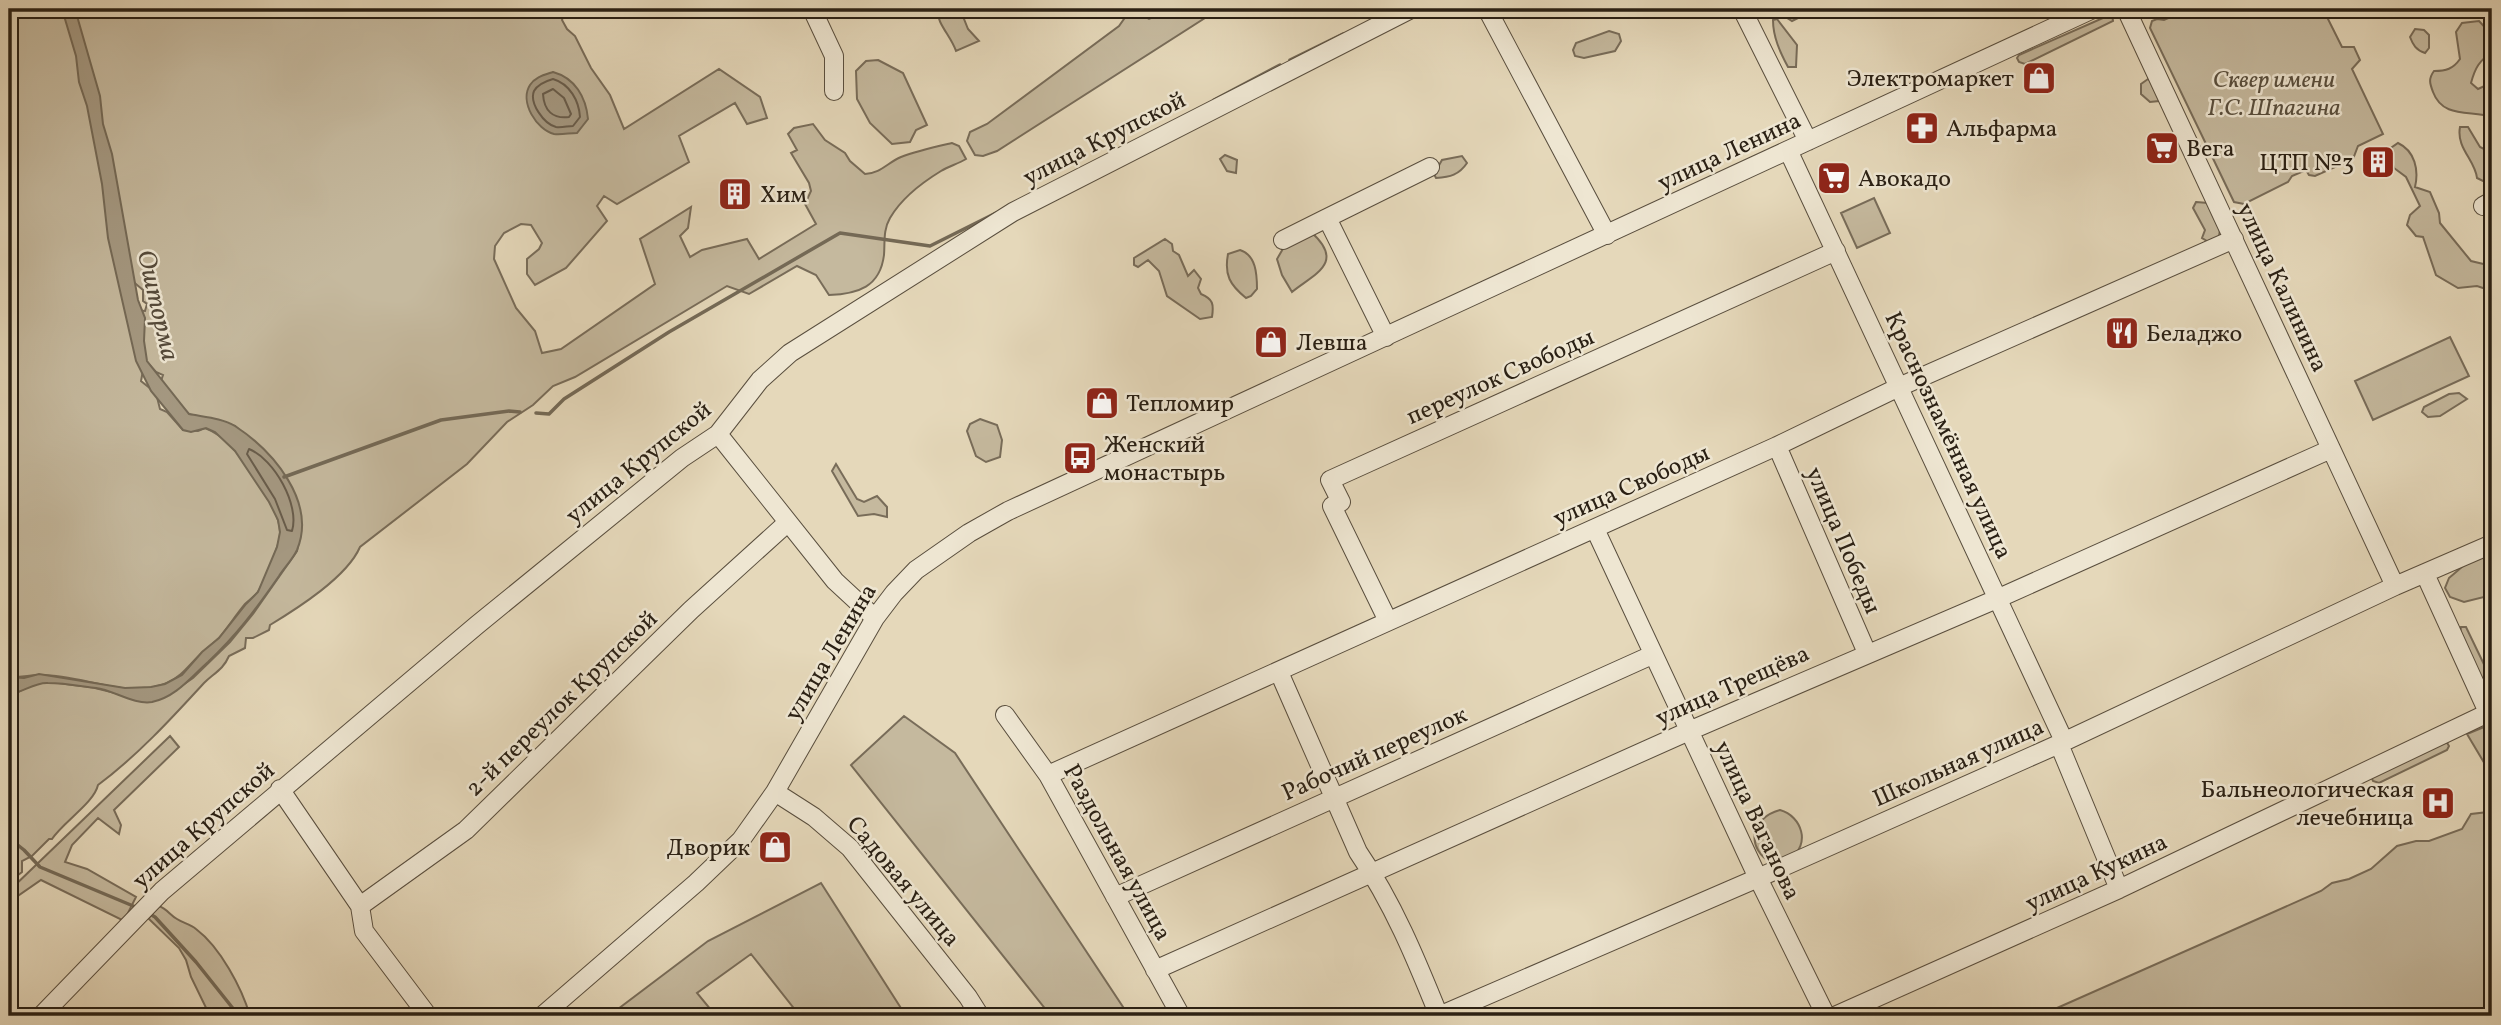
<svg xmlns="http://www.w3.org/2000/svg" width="2501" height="1025" font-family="Vollkorn,serif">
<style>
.green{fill:#c5b99e;stroke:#786c59;stroke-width:2;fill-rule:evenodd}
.water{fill:#a59982;stroke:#746956;stroke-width:2}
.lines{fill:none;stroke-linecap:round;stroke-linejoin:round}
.shore{stroke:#685c4b;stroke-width:2}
.stream{stroke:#746956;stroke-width:3.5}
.minor-casing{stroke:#594e3e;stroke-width:20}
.minor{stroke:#eee6d2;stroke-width:18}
.labels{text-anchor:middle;stroke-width:5;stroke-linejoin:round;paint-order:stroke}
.poi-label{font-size:24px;fill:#2a2014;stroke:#eee6d2;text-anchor:start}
.park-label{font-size:24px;font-style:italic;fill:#584e3d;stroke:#eee6d2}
.street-label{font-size:24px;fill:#2a2014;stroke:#eee6d2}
.water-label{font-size:26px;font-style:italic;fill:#554a3a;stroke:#eee6d2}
</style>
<rect width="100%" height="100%" fill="#e5d8ba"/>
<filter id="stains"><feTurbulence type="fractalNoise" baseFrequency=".00286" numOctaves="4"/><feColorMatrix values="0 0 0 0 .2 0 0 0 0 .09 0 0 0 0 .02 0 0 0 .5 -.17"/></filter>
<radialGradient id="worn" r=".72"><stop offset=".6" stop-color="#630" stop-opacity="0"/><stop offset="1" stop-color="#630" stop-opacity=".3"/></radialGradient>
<path class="green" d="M 9,9 L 566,9 L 562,20 L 567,29 L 575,36 L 591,68 L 610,95 L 624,129 L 719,69 L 760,97 L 767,118 L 747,124 L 735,103 L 679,136 L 689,162 L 617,204 L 604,196 L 597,206 L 607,221 L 566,268 L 535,285 L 527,274 L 527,259 L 539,249 L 542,243 L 531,225 L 521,224 L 504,233 L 495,246 L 494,259 L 516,308 L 535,331 L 542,353 L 561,349 L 655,284 L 640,239 L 691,207 L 688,228 L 680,236 L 690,257 L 702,250 L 747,239 L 759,259 L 816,224 L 805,204 L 811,191 L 809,183 L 791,153 L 797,150 L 788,134 L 794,128 L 813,124 L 825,140 L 845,153 L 850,161 L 865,174 C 881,173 887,163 901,157 C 917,151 935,147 952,143 L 959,146 L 966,159 C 958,164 949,166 941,171 C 923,182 901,199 890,218 C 883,230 885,242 884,255 C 880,287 858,294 829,295 L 816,275 L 797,266 L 749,294 L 727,286 L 575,377 L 553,386 L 533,405 L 507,422 L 467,464 L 360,547 C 347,577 298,608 270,625 L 269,630 L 253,638 L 246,638 L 245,648 L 229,656 C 223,670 214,673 204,683 C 171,719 137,756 98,785 C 94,803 63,822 52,839 L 49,839 L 32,856 L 22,861 L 22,872 L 9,882 L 9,693 L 15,694 L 34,683 L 51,682 L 95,688 L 151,702 L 171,693 L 193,678 L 230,642 L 253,614 L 297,551 L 301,531 L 298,505 L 270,458 L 235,426 L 189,414 L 160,384 L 163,375 L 156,372 L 145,360 L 141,381 L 156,393 L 160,409 L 167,412 L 183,430 L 198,431 L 205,428 C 226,436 239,454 250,472 C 261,489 281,513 280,534 C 280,544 263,585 257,593 C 254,597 249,600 245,604 C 236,615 228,627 219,638 C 214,643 208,647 203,652 C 190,663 183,676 167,683 C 127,700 82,674 40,675 C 30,675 20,678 9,677 ZM 130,279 L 143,290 L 143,301 L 147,304 L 145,311 L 133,310 Z
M 937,9 L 960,9 L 968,29 L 979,41 L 956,51 C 951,36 937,24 937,9 Z
M 1131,9 L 1146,9 L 1144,16 L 1149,19 L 1173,9 L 1219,9 L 997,151 L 983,156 L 975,155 L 967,141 L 970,132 L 987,124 L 1119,26 Z
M 1773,9 L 1816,9 L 1792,21 Z
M 2175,9 L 2323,9 L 2342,47 L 2354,47 L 2360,60 L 2352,69 L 2383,134 L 2358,146 L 2353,159 L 2315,176 L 2309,175 L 2306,170 L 2292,176 L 2288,182 L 2244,204 L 2234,202 L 2150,28 L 2152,21 L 2157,19 L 2164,20 L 2175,15 Z
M 2112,14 L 2113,21 L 2025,64 L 2019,62 L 2017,58 L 2019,55 Z
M 1777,19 L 1797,45 L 1796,67 L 1788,67 C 1780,52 1773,37 1773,20 Z
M 2479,21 L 2492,35 L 2492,52 C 2479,61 2475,68 2471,83 L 2478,89 L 2489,84 L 2492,80 L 2492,117 C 2471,110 2443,119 2433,92 C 2430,84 2428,79 2434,71 C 2446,71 2453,69 2460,59 L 2456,32 L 2462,23 Z
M 2415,29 L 2424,30 L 2429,35 L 2429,48 L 2425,53 C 2416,50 2413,45 2410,37 Z
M 1609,31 L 1619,34 L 1621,41 L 1615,51 L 1584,58 L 1575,56 L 1573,50 L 1576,43 Z
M 878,60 L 903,73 L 927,125 L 916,130 L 910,142 L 892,144 L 870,123 L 857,99 L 856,71 L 866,61 Z
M 2148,79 L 2156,82 L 2160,90 L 2159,101 L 2150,102 L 2141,94 L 2141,84 Z
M 2460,127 L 2468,127 L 2480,147 L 2492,153 L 2492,183 L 2489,184 L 2477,178 C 2475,160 2456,148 2460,127 Z
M 2398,143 C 2415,151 2419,170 2415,187 L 2430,192 L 2439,213 L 2440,223 L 2471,261 L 2492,266 L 2492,291 L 2477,286 L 2458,288 L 2436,275 L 2423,237 L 2416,236 L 2407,225 L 2410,215 L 2420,206 L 2406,177 L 2394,168 L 2388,150 Z
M 1225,155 L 1237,160 L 1236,173 L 1227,171 L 1220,159 Z
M 1462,156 L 1467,163 C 1459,175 1450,177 1436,178 L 1434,174 L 1442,160 Z
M 1874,198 L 1890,233 L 1857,248 L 1841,213 Z
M 2196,202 L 2208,203 L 2220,230 L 2218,242 L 2212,244 L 2202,238 L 2205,230 L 2193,208 Z
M 1311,232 C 1346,263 1314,274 1292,292 L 1282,275 L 1277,259 L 1284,247 Z
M 1165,239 L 1172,244 L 1173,251 L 1179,255 L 1188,276 L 1194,270 L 1201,279 L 1198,288 L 1201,294 C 1213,299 1214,304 1212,317 L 1200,319 L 1167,296 L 1159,271 L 1148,260 L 1138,267 L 1134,265 L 1134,258 Z
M 1240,250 C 1256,255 1257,274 1257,289 L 1251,296 L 1246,298 C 1230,285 1224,275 1228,254 Z
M 2450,337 L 2469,376 L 2373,420 L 2355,381 Z
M 2459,393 L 2467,399 L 2440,416 L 2428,417 L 2422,412 L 2424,407 L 2449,394 Z
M 980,419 L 997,425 L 1002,440 L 1000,457 L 986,462 L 976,456 L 967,431 L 970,424 Z
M 836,464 L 857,499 L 864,502 L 877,496 L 887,507 L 887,517 L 874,514 L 858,516 L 832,471 Z
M 2487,554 L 2492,560 L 2492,595 L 2464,602 L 2450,597 L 2445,588 L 2449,578 C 2464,566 2467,560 2487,554 Z
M 2461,627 L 2466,627 L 2492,681 L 2492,702 L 2460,633 Z
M 904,716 L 955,753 L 1129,1016 L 1051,1016 L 851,765 Z
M 2484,727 L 2492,746 L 2492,776 L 2467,734 Z
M 170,736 L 179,747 L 114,810 L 121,825 L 119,834 L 98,818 L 72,845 L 65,862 L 87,869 L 136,897 L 124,921 L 41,880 L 9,902 L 9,891 Z
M 2446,741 L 2449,746 L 2447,750 L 2379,783 L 2373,781 L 2371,776 Z
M 2492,809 L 2492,1016 L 2039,1016 L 2321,891 L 2332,883 L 2349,879 L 2371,869 L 2397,846 L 2416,841 L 2429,841 L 2462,829 L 2471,814 L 2488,812 Z
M 1780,810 C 1802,816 1811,845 1790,858 C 1785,861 1778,862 1773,864 C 1745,849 1750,818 1780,810 Z
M 821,883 L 906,1016 L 800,1016 L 751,954 L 697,993 L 716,1016 L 622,1016 L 618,1009 L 708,941 Z
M 159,906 C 167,909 170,915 177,919 C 183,923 190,924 196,929 C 220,947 242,988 250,1016 L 210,1016 L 191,977 L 186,960 L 179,948 L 149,919 L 152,911 Z"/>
<path class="water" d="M 62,9 L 75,9 L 100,96 L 103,124 L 112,154 L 138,300 L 145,318 L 144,341 L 147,361 L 189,414 C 204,417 222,418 235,426 C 273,451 317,502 297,550 C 293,559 284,568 279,576 C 256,609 237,635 208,662 C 191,677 176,697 152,702 C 134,705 113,690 96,688 C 80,686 64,683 48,683 C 33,682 20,695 9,693 L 9,677 L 24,678 L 39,674 L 125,688 L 151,687 L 165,684 L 182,675 L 202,652 L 219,638 L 246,604 L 258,592 L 277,547 L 280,532 L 278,520 L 269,502 L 235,451 L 215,432 L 206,428 L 191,432 L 183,430 L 151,391 L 136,361 L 108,238 L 102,184 L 87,106 L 79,82 L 76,56 Z
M 553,72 C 575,78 586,97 588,119 L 577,133 C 570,133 561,135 554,134 C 537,130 519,102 530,85 C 535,77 544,75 553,72 Z"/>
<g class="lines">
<path class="shore" d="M 553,79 C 570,84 579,101 580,117 L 573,126 C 568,126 561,128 556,127 C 544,124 529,103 534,91 C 538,84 546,81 553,79 Z
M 553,89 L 564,98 L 571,114 L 569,117 C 553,119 544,111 543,94 Z
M 249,449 C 274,459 300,505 292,531 L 287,530 L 275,499 L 247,454 Z"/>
<path class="stream" d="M 1290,60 L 1343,34
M 1214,100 L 1280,65
M 536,413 L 549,414 L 564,399 L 669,332 L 840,233 L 930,246 L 996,213
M 284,477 L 441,420 L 509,411 L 520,412
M 9,838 L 24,850 L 40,867 L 138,908
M 148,913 L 155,917 L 196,962 L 239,1016"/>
<g class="minor-casing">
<path id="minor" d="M 812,9 L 834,56 L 834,91
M 1487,9 L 1607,235
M 1742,9 L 1808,141
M 2126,9 L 2395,586
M 1788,150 L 2064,741
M 2483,206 L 2492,201
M 1283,240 L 1327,218
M 1386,337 L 1327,218 L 1430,167
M 718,434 L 835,581 L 875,618
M 1777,446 L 1867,653
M 1595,529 L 1758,878 L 1826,1016
M 2425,574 L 2492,721
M 1388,621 L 1332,506 L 1341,502 L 1330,480 L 1836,251
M 1279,672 L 1358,852 C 1393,903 1416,959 1439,1016
M 1005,715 L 1048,775 L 1181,1016
M 2059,744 L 2119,889
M 1048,775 L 1777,446 L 1899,387 L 2234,239
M 280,789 L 360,906 L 364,931 L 428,1016
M 775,792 L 814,817 L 850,848 L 968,997 L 980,1016
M 1115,897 L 1652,655
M 360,906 L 466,830 L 691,610 L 787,523
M 1155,970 L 1689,731 L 1999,598 L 2331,449
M 41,1016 L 162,891 L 477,625 L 682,458 L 718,434 L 760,380 L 790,353 L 1013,212 L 1411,9
M 542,1016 L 696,883 L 741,840 L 775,792 L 875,618 L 894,593 L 916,570 L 969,533 L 1008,511 L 2093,9
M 1439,1016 L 1758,878 L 2059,744 L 2395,586 L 2492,544
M 1835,1016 L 2119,889 L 2488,713"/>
</g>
<use href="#minor" class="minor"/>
</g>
<defs>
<g id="shop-square" transform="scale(1.75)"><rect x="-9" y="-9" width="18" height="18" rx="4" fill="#8f2418" stroke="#eee6d2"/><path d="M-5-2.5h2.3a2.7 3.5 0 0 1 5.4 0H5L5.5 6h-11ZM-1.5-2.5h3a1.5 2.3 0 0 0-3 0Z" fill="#fff"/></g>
<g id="pharmacy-square" transform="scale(1.75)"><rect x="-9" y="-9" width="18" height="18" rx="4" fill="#8f2418" stroke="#eee6d2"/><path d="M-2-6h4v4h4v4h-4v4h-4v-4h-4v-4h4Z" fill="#fff"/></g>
<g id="supermarket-square" transform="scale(1.75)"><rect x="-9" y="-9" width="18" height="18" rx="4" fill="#8f2418" stroke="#eee6d2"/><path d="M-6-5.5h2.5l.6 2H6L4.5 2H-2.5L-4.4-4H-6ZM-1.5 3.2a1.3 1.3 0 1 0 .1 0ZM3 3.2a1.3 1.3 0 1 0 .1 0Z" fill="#fff"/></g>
<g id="building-square" transform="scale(1.75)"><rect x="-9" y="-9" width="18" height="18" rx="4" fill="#8f2418" stroke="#eee6d2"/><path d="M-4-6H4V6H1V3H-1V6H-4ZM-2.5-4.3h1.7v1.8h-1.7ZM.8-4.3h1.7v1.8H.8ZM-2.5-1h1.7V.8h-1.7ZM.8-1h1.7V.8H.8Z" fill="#fff"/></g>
<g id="restaurant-square" transform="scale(1.75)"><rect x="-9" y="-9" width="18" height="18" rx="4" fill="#8f2418" stroke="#eee6d2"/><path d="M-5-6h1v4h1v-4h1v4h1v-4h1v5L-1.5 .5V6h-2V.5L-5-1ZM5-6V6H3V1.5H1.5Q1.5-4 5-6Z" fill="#fff"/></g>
<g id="bus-square" transform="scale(1.75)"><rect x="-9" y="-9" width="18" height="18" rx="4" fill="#8f2418" stroke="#eee6d2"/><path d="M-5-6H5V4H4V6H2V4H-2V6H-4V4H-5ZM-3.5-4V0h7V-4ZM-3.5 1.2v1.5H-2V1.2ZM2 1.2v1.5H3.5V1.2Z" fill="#fff"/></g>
<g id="hospital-square" transform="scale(1.75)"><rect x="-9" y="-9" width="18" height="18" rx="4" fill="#8f2418" stroke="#eee6d2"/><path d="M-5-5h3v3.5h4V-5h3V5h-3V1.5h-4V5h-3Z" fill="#fff"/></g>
</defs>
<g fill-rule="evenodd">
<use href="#shop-square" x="2039" y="78"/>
<use href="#pharmacy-square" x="1922" y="128"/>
<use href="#supermarket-square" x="2162" y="148"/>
<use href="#building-square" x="2378" y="162"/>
<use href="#supermarket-square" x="1834" y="178"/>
<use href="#building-square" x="735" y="194"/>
<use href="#restaurant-square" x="2122" y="333"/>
<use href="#shop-square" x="1271" y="342"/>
<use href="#shop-square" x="1102" y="403"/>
<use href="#bus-square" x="1080" y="458"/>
<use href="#hospital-square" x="2438" y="803"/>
<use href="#shop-square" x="775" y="847"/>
</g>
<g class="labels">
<g class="poi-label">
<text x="2014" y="86" text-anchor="end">Электромаркет</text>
<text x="1946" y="136">Альфарма</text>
<text x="2186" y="156">Вега</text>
<text x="2354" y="170" text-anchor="end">ЦТП №3</text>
<text x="1858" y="186">Авокадо</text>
<text x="760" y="202">Хим</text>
<text x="2146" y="341">Беладжо</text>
<text x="1296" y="350">Левша</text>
<text x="1126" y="411">Тепломир</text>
<text x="1104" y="452">Женский<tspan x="1104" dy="28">монастырь</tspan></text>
<text x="2414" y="797" text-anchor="end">Бальнеологическая<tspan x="2414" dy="28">лечебница</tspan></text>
<text x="750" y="855" text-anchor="end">Дворик</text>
</g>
<g class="park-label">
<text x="2274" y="87">Сквер имени<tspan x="2274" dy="28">Г.С. Шпагина</tspan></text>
</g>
<g class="street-label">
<text transform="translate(1104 138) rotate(-27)" y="8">улица Крупской</text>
<text transform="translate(1729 151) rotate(-25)" y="8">улица Ленина</text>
<text transform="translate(2283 287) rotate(65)" y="8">улица Калинина</text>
<text transform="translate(1500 376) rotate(-24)" y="8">переулок Свободы</text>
<text transform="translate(1949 435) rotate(65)" y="8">Краснознамённая улица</text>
<text transform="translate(638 462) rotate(-39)" y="8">улица Крупской</text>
<text transform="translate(1631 485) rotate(-24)" y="8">улица Свободы</text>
<text transform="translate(1844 540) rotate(67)" y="8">улица Победы</text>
<text transform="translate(830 652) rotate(-59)" y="8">улица Ленина</text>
<text transform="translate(1732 685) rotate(-24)" y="8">улица Трещёва</text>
<text transform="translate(561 703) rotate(-44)" y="8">2-й переулок Крупской</text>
<text transform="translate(1374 753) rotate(-24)" y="8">Рабочий переулок</text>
<text transform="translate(1958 762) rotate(-24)" y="8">Школьная улица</text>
<text transform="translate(1758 820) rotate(65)" y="8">улица Ваганова</text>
<text transform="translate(203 825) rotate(-41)" y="8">улица Крупской</text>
<text transform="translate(1118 852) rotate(61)" y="8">Раздольная улица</text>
<text transform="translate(2096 872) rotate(-25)" y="8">улица Кукина</text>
<text transform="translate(904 881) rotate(50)" y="8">Садовая улица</text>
</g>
<g class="water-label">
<text transform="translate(159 305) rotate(77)" y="9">Ошторма</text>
</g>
</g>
<rect width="2501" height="1025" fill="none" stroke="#e5d8ba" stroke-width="35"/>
<rect x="10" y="10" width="2480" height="1004" fill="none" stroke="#2a2014" stroke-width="3.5"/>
<rect x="18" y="18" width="2466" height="990" fill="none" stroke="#2a2014" stroke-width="2"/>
<rect width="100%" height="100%" filter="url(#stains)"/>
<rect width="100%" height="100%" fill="url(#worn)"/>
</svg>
